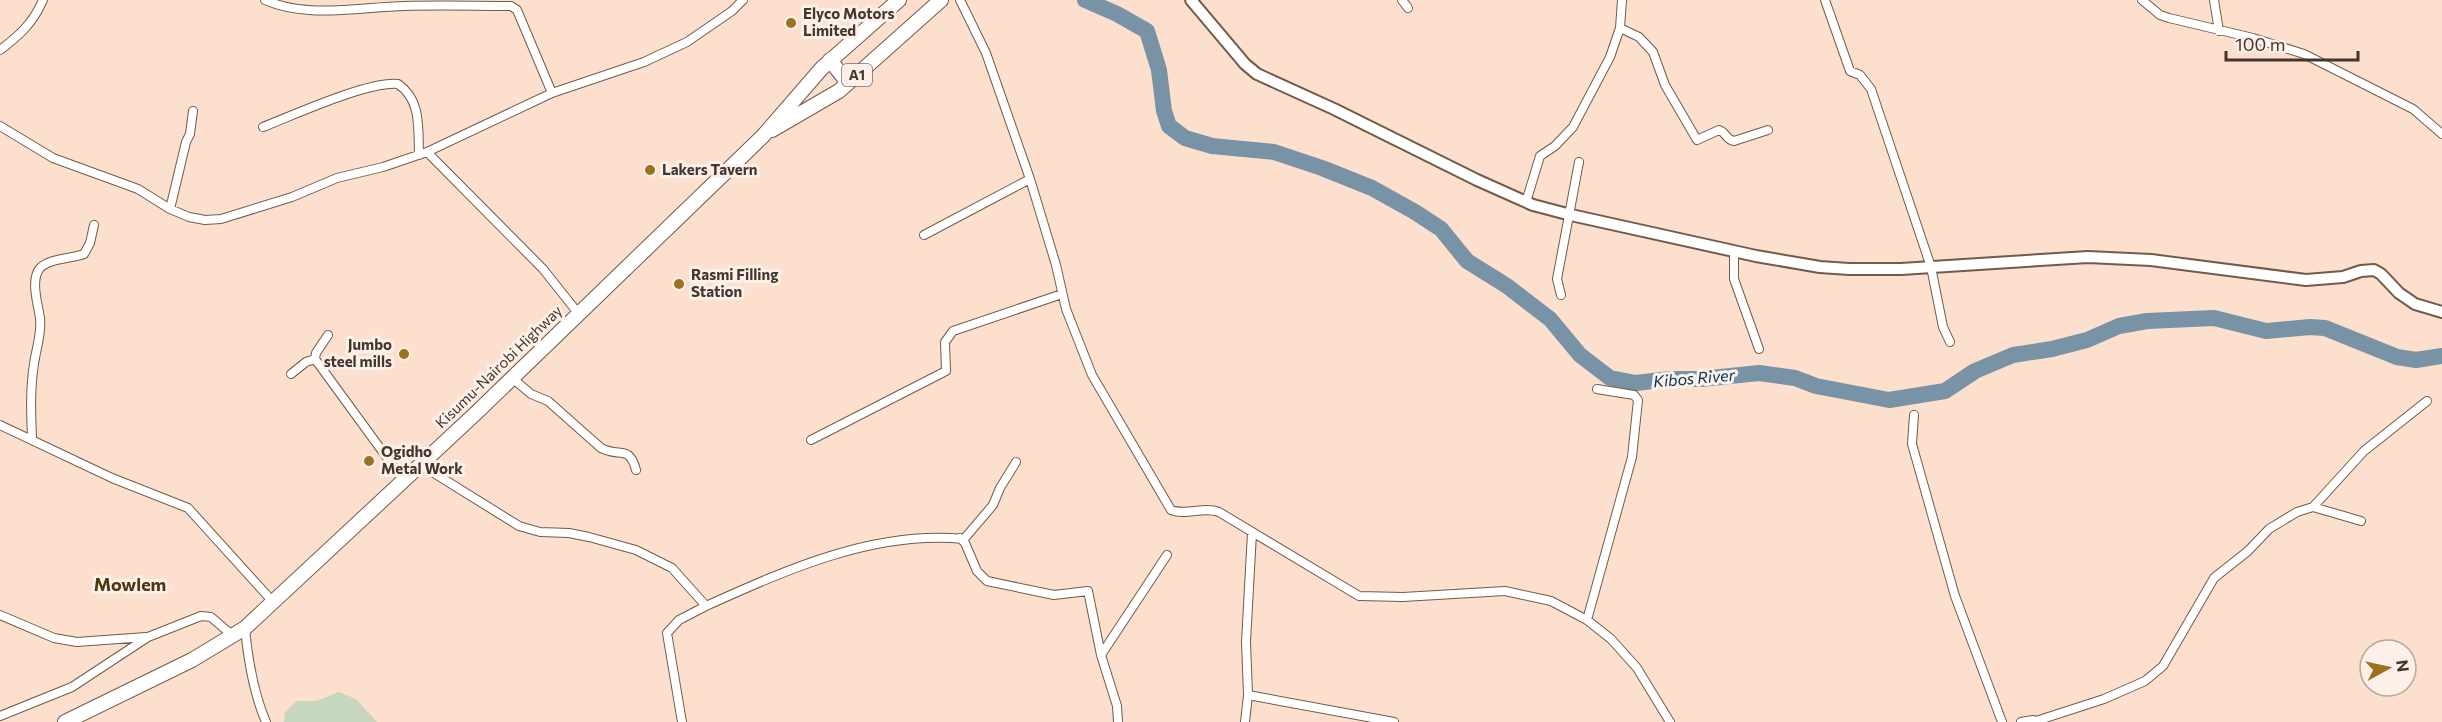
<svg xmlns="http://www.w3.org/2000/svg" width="2442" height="722" font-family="Commissioner,sans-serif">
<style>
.green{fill:#c6d7be}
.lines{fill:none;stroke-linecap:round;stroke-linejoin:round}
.river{stroke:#7892a6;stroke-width:16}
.street-casing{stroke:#735a4a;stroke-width:10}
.secondary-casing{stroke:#735a4a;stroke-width:14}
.highway-casing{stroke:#735a4a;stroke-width:16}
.street{stroke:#fff;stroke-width:8}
.secondary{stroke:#fff;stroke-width:10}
.highway{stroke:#fff;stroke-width:14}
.poi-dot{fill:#9c7220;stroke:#fcf0e8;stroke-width:2}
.labels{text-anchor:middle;stroke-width:6;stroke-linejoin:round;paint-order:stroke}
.shield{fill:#fcf0e8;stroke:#7a6e66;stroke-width:1.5}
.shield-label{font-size:14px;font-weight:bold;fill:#42362f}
.poi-label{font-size:15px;font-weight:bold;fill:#42362f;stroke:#fcf0e8;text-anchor:start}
.street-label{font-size:15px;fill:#42362f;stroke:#fcf0e8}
.water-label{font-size:16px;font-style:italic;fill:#013552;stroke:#fcf0e8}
.quarter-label{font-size:18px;font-weight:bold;fill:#4b3711;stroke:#fcf0e8}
</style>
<rect width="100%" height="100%" fill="#fcdfcc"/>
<path class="green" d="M 339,692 L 356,699 L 377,722 L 284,722 L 285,712 L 297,701 L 316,701 Z"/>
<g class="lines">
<path class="river" d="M 1085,0 L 1117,14 L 1147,31 L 1159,70 L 1164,111 L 1169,126 L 1185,138 L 1212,146 L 1274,152 L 1322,168 L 1372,188 L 1415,212 L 1441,229 L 1467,261 L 1507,286 L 1550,319 L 1580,355 L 1610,378 L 1636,383 L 1670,379 L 1701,379 L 1759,373 L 1795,378 L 1816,386 L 1889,400 L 1945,391 L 1975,371 L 2013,355 L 2052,349 L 2087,340 L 2119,326 L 2147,321 L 2214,318 L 2266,331 L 2310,327 L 2325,328 L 2397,357 L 2416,360 L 2442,356"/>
<g class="street-casing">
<path id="street" d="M 265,0 C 308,19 359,7 405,6 C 440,5 476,6 511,6 L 517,10 L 552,93
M 960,0 L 986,53 L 1030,179 L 1056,265 L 1066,309 L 1092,375 L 1171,510 C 1186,516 1204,506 1219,512 L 1359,596 L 1403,597 L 1505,591 L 1551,601 L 1587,620 L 1611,639 L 1637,668 L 1670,722
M 1402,0 L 1408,8
M 1825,0 L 1850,71 L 1860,75 L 1871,89 L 1931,267 L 1943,327 L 1950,342
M 2142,0 L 2160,15 L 2169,18 L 2253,38 L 2304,54 L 2413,109 L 2442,134
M 2214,0 L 2219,31
M 1620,28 L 1639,37 L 1653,52 L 1665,85 L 1697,140 L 1719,130 C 1726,132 1726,140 1734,141 L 1768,130
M 0,50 C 20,35 33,23 43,0
M 0,126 L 53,158 L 138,189 L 170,209 L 189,217 L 205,220 L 221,219 L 292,197 L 337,178 L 383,167 L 427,152 L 552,93 L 644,62 L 687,42 L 732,11 L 743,0
M 263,127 C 294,115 368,81 398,84 C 422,100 418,130 419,155
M 427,152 L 543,269 L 578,313
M 1526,202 L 1540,156 L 1555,146 L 1573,127 L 1610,57 L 1620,28 L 1622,0
M 170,209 L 186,142 L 190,134 L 193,111
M 924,235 L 1030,179
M 1734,251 L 1734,279 L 1759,349
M 1561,295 L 1557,279 L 1579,162
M 328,335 L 316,353 L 315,359 L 404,481
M 291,374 L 306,362 L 315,359
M 512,378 L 531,394 L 548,401 L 601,448 C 620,458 629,444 636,470
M 1914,415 L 1912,444 L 1955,596 L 2002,722
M 0,425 L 112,478 L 188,508 L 274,603
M 32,438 C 31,413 30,389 34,364 C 36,349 42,333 40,318 C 38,304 30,280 40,268 C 50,258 71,259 84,254 L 90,243 L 94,225
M 811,440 L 946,371 L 945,342 L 953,331 L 1062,294
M 421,465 L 519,526 L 540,532 L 569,533 L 589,537 L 636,550 L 672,568 L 706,606 C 786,570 874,530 964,539 L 993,505 L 1000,488 L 1016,462
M 2313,507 L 2364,451 L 2427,401
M 960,538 L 965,543 L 977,571 L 987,581 L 1054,595 L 1088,591 L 1101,655 L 1117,706 L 1118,722
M 0,615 L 54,638 L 77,642 L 146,637
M 1587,620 L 1632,457 L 1638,400 L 1634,395 L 1597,389
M 245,628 C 248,660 253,692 266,722
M 1101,655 L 1167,555
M 1248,695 L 1394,722
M 0,716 L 72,687 L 148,637 L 201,616 L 211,617 L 233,636
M 2036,721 L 2104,699 L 2145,681 L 2163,666 L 2214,578 L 2248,551 L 2269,529 L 2297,512 L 2313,507 L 2361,521
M 682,722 L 667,633 L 679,620 L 706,606
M 1245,722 L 1248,695 L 1246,642 L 1252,533
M 2021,722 L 2033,720 L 2038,722"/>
</g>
<g class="secondary-casing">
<path id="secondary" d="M 1191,0 L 1245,64 L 1257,74 L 1334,109 L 1477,180 L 1533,205 L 1571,215 L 1756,256 L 1820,267 L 1849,269 L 1901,269 L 2088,257 L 2151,260 L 2306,280 L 2343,277 L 2361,271 L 2374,270 L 2381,274 L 2399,293 L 2415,304 L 2442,312"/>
</g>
<g class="highway-casing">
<path id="highway" d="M 830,60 L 848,83
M 772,130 L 839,91 L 941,0
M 65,722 L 192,660 L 245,628 L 475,414 L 763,136 L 822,68 L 899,0"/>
</g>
<use href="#street" class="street"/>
<use href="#secondary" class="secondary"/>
<use href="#highway" class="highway"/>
</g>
<g class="poi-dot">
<circle cx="791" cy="23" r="6"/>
<circle cx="650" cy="170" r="6"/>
<circle cx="679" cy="284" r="6"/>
<circle cx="404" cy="354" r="6"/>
<circle cx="369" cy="461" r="6"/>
</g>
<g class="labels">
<rect class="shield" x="842" y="64" width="30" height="22" rx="4.5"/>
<g class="shield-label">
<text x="857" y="80">A1</text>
</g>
<g class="poi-label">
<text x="803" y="19">Elyco Motors<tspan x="803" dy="17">Limited</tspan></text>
<text x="662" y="175">Lakers Tavern</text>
<text x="691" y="280">Rasmi Filling<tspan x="691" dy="17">Station</tspan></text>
<text x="392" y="350" text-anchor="end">Jumbo<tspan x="392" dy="17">steel mills</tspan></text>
<text x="381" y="457">Ogidho<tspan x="381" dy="17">Metal Work</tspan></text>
</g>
<g class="street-label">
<text transform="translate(499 367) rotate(-44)" y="5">Kisumu-Nairobi Highway</text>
</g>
<g class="water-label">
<text transform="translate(1694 378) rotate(-5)" y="6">Kibos River</text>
</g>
<g class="quarter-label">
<text x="130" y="591">Mowlem</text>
</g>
</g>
<g transform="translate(2388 668) rotate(82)"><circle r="28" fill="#fcf0e8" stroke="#b2a69e" stroke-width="1.5"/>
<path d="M0-4.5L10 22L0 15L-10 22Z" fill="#9c7220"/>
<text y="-9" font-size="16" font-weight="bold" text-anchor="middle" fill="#42362f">N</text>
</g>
<path d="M2226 51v9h132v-9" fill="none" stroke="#42362f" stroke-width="3"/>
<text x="2235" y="51" font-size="18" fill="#42362f" stroke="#fcf0e8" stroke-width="4.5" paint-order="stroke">100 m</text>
</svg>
